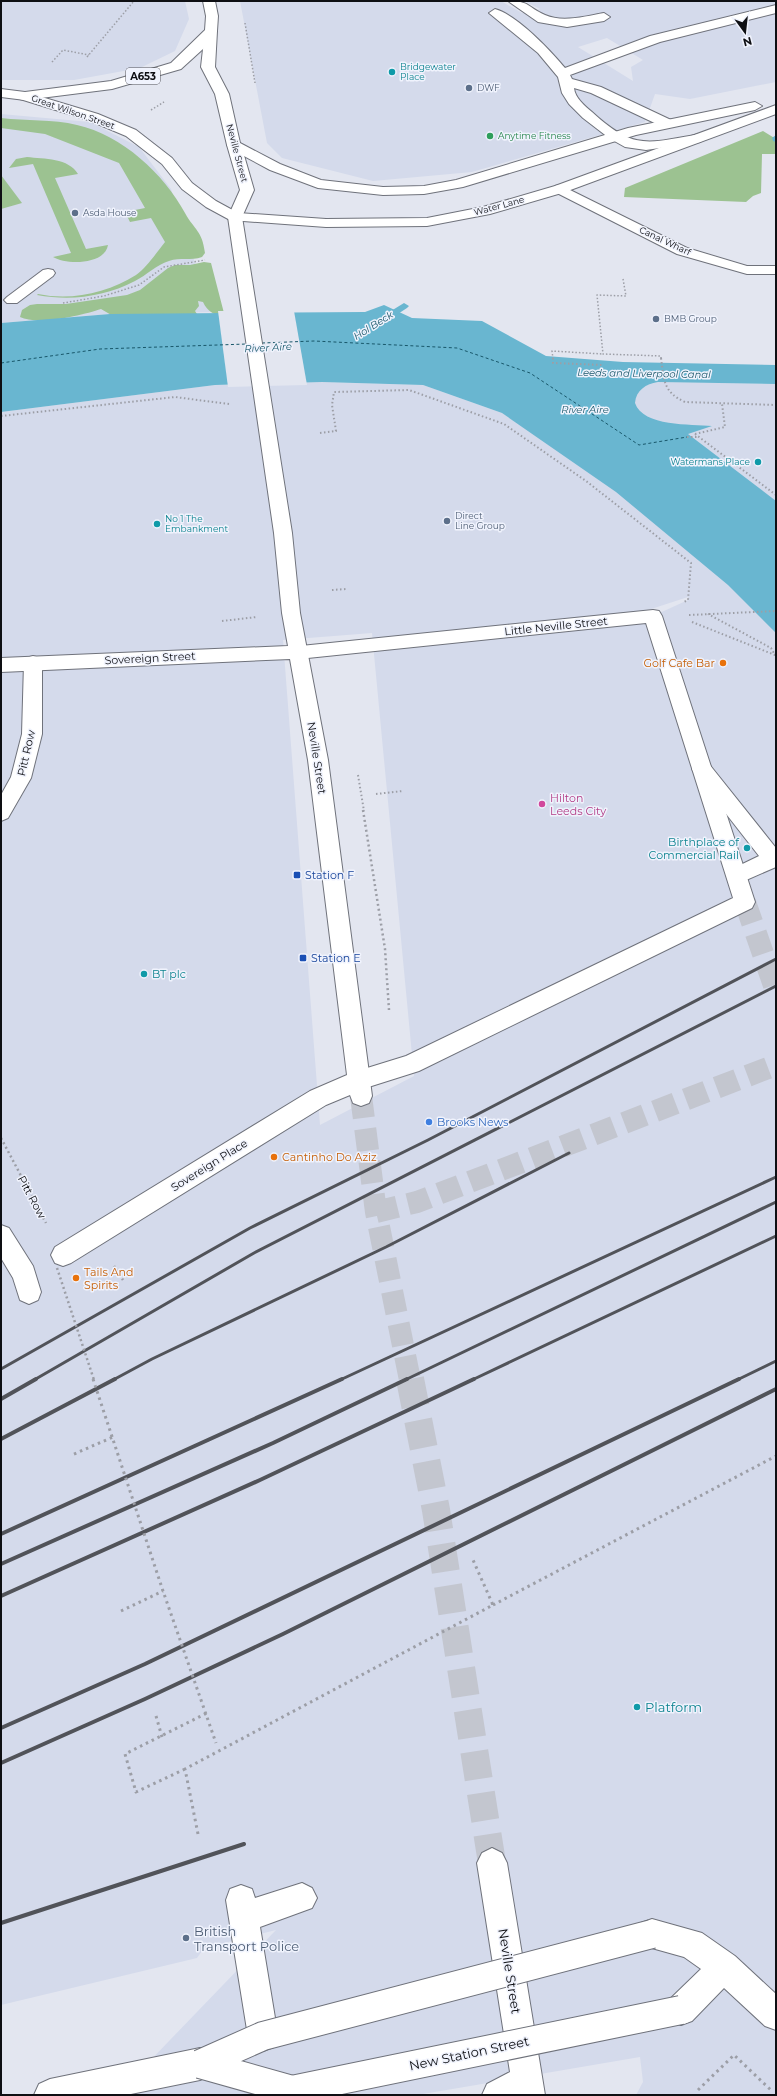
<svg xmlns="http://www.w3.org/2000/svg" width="777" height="2096" font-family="Montserrat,sans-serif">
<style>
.built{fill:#d4daeb;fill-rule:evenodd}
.green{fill:#9cc291}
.water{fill:#69b6d0}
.pier{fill:#e3e6f0}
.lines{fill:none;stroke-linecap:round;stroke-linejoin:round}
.stream{fill:#69b6d0;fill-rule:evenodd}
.ferry{stroke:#18576a;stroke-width:1;stroke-dasharray:3 2.5;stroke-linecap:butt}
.street-tunnel-far1{stroke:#c3c6cf;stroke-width:22;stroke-dasharray:22 11;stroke-linecap:butt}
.street-tunnel{stroke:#c3c6cf;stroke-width:28;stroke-dasharray:28 14;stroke-linecap:butt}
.lane-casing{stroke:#6f727b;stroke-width:2}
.street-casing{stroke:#6f727b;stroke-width:2}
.secondary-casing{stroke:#6f727b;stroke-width:2}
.primary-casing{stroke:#6f727b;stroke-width:2}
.path-far3{stroke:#9c9ea6;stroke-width:1.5;stroke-dasharray:1.5 2;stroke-linecap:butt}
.path-far2{stroke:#9c9ea6;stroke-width:2;stroke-dasharray:1.5 2.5;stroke-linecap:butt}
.path-far1{stroke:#9c9ea6;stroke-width:2.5;stroke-dasharray:2 3;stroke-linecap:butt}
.path{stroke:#9c9ea6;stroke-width:3;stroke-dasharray:2.5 4;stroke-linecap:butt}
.lane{fill:#fff;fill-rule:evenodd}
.street{fill:#fff;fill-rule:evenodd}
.secondary{fill:#fff;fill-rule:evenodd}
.primary{fill:#fff;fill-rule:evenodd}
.rail-far1{stroke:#515359;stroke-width:3}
.rail{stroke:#515359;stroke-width:4}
.street-bridge-casing{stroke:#6f727b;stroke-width:30;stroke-linecap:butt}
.path-bridge-far1{stroke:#9c9ea6;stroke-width:2.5;stroke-dasharray:2 3;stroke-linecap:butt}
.path-bridge{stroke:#9c9ea6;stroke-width:3;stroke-dasharray:2.5 4;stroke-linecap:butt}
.street-bridge{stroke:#fff;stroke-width:28}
.culture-dot{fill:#0f9aa8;stroke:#f0f3fd;stroke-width:1.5}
.service-dot{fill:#5c6f8a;stroke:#f0f3fd;stroke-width:1.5}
.leisure-dot{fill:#2e9e5b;stroke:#f0f3fd;stroke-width:1.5}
.food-dot{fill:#e8710a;stroke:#f0f3fd;stroke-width:1.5}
.hotel-dot{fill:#d1479c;stroke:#f0f3fd;stroke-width:1.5}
.transit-dot{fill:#1a4fb4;stroke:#f0f3fd;stroke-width:1.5}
.shop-dot{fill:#3f7fe0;stroke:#f0f3fd;stroke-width:1.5}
.labels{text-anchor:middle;stroke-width:3;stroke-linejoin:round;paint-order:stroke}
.far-culture-label{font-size:9px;fill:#0d838f;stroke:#f0f3fd;text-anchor:start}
.far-service-label{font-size:9px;fill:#4e5e75;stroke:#f0f3fd;text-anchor:start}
.far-street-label{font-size:9px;fill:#0e0f13;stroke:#f0f3fd}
.far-leisure-label{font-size:9px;fill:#27864d;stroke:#f0f3fd;text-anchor:start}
.shield{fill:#f0f3fd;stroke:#525359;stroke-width:1}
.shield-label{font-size:10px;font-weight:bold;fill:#0e0f13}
.far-water-label{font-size:10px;font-style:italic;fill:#18576a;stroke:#f0f3fd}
.street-label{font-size:11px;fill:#0e0f13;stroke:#f0f3fd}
.food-label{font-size:11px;fill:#c56008;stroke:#f0f3fd;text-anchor:start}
.hotel-label{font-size:11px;fill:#b23c85;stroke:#f0f3fd;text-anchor:start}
.culture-label{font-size:11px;fill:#0d838f;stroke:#f0f3fd;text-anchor:end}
.transit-label{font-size:11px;fill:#164399;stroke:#f0f3fd;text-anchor:start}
.shop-label{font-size:11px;fill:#366cbe;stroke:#f0f3fd;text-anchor:start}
.near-culture-label{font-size:13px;fill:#0d838f;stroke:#f0f3fd;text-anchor:start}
.near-service-label{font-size:13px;fill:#4e5e75;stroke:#f0f3fd;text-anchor:start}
.near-street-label{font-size:13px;fill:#0e0f13;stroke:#f0f3fd}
</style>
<rect width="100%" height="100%" fill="#e3e6f0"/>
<path class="built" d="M 1,1 L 185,1 L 189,19 L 175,51 L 140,68 L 74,80 L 1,80 Z
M 240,1 L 501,1 L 522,13 L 540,9 L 524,1 L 776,1 L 776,82 L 690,99 L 655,94 L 645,122 L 472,172 L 373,181 L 282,158 L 267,143 ZM 607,38 L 643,60 L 631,67 L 633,81 L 578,47 Z
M 1,114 L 90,122 L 139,147 L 171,189 L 206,297 L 218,312 L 110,314 L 1,323 Z
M 322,382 L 423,385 L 502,413 L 514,421 L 658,382 L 776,384 L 776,2095 L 636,2095 L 643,2082 L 640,2057 L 417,2095 L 117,2095 L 276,1930 L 204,1948 L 197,1958 L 1,2005 L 1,412 L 215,385 ZM 688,597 L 688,600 L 653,616 L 748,901 L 736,899 L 645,611 ZM 372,633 L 414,1076 L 320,1125 L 283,640 Z"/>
<path class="green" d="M 1,118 C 26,121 53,119 77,125 C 122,135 164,174 185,213 C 195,231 202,230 205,253 L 202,257 C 191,261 180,257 169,261 C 156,265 147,275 135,281 C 104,297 71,301 37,295 L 38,294 C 71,301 108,293 136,275 C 147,267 157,252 165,242 L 151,218 L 130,222 L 125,212 L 145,208 L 119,163 L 45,134 L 1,128 Z
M 763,131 L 776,139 L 776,154 L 762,154 L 761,193 L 753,196 L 746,202 L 624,197 L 625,188 Z
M 27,157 C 44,159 69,158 78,174 L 55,178 L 86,249 L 108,245 C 105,265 66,265 53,257 L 71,253 L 33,164 L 9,168 L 16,159 Z
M 1,175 L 22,203 L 1,209 Z
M 204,262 L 211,263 L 225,317 C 215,316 207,311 203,302 L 198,301 L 199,306 L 195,311 L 199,317 L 113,316 L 101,309 C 83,315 38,326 20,317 L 22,310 L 30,305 L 37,304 L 66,304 L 127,295 L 140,290 L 168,268 L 175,265 L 190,265 Z"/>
<path class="water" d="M 384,305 L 412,318 L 482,321 L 546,356 L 623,362 L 776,365 L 776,384 L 658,382 C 646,384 636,390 635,403 C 643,427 691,424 712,426 L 688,434 L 776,501 L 776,633 L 728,585 L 616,492 L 502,413 L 423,385 L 322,382 L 215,385 L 1,412 L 1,323 L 110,314 L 365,312 Z"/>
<path class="pier" d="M 218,311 L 294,311 L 307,385 L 228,387 Z"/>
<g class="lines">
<path class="stream" d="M 776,135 L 776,142 L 773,141 L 772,138 Z
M 404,303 L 409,306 L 407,308 L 384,323 L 378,323 L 378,319 Z"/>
<path class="ferry" d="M 262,343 L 314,341 L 457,348 L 530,373 L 639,445 L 687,437
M 1,363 L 100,349 L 247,344"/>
<path class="street-tunnel-far1" d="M 745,902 L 776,991
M 361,1096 L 376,1212 L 410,1380
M 376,1212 L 417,1202 L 776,1065"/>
<path class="street-tunnel" d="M 410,1379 L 436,1510 L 492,1863"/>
<g class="lane-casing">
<path id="lane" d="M 508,1 C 530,1 527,7 545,15 C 563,23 586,16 604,13 L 610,17 L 604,21 L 567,27 L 538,22 Z
M 776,5 L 776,13 L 660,42 L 570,75 L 572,79 L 601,87 L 671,120 L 673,123 L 671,126 L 661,126 L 591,93 L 574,88 C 575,98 585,106 592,112 C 634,151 648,143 700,134 L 707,138 L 700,142 L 646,150 L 625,147 L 609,138 L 583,118 L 569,104 L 562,93 L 558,77 L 538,53 L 489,13 L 495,9 C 517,15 550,50 565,68 L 650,36 Z
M 48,269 L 53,270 L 55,273 L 53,276 L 17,303 L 7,303 L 4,300 L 7,297 L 43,270 Z
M 653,610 L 659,611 L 662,616 L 755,902 L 752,908 L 419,1071 L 359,1090 L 351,1087 L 348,1080 L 351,1073 L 406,1056 L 733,898 L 646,623 L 298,659 L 291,657 L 289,652 L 291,647 Z
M 33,656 L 40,658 L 42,663 L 42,734 L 31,778 L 8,818 L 1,821 L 1,795 L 11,777 L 22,734 L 24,663 L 26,658 Z
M 1,1225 L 9,1228 L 33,1266 L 41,1292 L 38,1300 L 29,1304 L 20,1300 L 13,1278 L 1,1258 Z
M 302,1883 L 312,1888 L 317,1898 L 312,1908 L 260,1927 L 278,2036 L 274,2047 L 263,2051 L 252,2047 L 248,2036 L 226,1900 L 230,1889 L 241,1885 L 252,1889 L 255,1898 Z
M 200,2048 L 211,2053 L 216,2064 L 211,2075 L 200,2080 L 126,2095 L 34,2095 L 39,2084 L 50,2079 Z"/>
</g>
<g class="street-casing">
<path id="street" d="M 234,141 L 239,142 L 241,145 L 254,190 L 242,217 L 292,533 L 300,613 L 328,760 L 372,1096 L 369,1103 L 361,1106 L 353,1103 L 350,1095 L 326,1105 L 71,1263 L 63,1266 L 55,1263 L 51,1255 L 55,1247 L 310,1091 L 347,1075 L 308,760 L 290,659 L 1,672 L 1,658 L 288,646 L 282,613 L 274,533 L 228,217 L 240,190 L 227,145 L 229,142 Z
M 560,185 L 687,248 L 747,266 L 776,266 L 776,274 L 747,274 L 677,254 L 555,192 L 553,189 L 555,186 Z
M 702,762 L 709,764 L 776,848 L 776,867 L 737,884 L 730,882 L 727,876 L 730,870 L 759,856 L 695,774 L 692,769 L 695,764 Z
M 492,1848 L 502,1853 L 507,1863 L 545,2095 L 482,2095 L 487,2084 L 510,2072 L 477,1863 L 482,1853 Z
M 652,1919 L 702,1933 L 735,1956 L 776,1994 L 776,2030 L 765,2026 L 724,1988 L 692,2021 L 681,2025 L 670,2021 L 666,2010 L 670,1999 L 701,1969 L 684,1957 L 641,1945 L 637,1934 L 641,1923 Z"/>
</g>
<g class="secondary-casing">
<path id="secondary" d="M 211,27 L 217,31 L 215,67 L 229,94 L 240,143 L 280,164 L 321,180 L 383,187 L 424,186 L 456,180 L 628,128 L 755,102 L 762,106 L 755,110 L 636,135 L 463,187 L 424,194 L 383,195 L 318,188 L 270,170 L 229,148 L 227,145 L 215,94 L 201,67 L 205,31 Z
M 25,92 L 98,114 L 136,130 L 172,158 L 192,183 L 216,201 L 238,213 L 326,219 L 427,218 L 483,207 L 555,186 L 776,105 L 776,114 L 565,192 L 490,214 L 427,226 L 326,227 L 230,220 L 206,207 L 182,189 L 162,164 L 126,136 L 88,120 L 20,99 L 18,96 L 20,93 Z"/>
</g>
<g class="primary-casing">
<path id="primary" d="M 203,1 L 215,1 L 218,16 L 217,31 L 203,49 L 181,69 L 112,89 L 25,100 L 1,97 L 1,89 L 25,92 L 111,81 L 171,63 L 205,30 L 206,16 Z"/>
</g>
<path class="path-far3" d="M 245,23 L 255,83
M 87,57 L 134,1
M 52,62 L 63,50 L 89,55
M 151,110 L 164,102
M 623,279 L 626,296 L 597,295 L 603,354 L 661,356 L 661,359
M 63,303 L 104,296 L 139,285 L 164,267 L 205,260
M 553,359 L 552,351 L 603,354"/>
<path class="path-far2" d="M 553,358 L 553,363 L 602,365
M 661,358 C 664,380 663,392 685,402 L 776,405
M 1,416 L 175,397 L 229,404
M 320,433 L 336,431 L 332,405 L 334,392 L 409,390 L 504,424 L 586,481 L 691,563 L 688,600 L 684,602
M 695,434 L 776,495
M 695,434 L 725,427 L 722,404
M 687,437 L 697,437
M 332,590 L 346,589
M 689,615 L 776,611
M 222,621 L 257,617
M 692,622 L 775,655 L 771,648 L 708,614
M 358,775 L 364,811
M 376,794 L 403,791"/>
<path class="path-far1" d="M 363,810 L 385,949 L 389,1010
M 1,1138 L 46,1223
M 114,1266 L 123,1280"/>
<path class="path" d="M 74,1454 L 113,1437
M 493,1605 L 776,1456
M 121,1611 L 163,1591
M 156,1716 L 162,1737
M 185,1769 L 136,1792 L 125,1754 L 207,1713
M 198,1834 L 185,1769 L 493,1605 L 473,1560
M 698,2090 L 734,2055 L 773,2092"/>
<use href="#lane" class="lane"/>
<use href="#street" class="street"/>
<use href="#secondary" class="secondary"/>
<use href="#primary" class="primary"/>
<path class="rail-far1" d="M 1,1369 L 250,1228 L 428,1140 L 776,959
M 34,1380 L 254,1253 L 776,986
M 113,1380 L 152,1359 L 386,1247 L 569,1153
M 340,1380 L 776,1177
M 405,1380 L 776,1202
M 472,1380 L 776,1236
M 737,1380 L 776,1361"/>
<path class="rail" d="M 1,1399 L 36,1379
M 1,1439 L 115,1379
M 1,1534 L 342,1379
M 1,1564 L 273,1443 L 407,1379
M 1,1596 L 260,1480 L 474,1379
M 1,1728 L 145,1664 L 739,1379
M 1,1763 L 145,1699 L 283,1634 L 776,1389
M 1,1923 L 244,1844"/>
<g class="street-bridge-casing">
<path id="street-bridge" d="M 200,2064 L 292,2090 L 681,2010
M 200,2064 L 263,2036 L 652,1934"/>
</g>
<path class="path-bridge-far1" d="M 57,1268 L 94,1380"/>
<path class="path-bridge" d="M 93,1379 L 163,1591 L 216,1743"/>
<use href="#street-bridge" class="street-bridge"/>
</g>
<g class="culture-dot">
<circle cx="392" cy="72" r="4"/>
<circle cx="758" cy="462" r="4"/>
<circle cx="157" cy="524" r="4"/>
<circle cx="747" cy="848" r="4"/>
<circle cx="144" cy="974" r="4"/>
<circle cx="637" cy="1707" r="4"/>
</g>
<g class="service-dot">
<circle cx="469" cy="88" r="4"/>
<circle cx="75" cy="213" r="4"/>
<circle cx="656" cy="319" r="4"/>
<circle cx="447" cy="521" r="4"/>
<circle cx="186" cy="1938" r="4"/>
</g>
<circle class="leisure-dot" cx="490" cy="136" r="4"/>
<g class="food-dot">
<circle cx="723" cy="663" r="4"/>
<circle cx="274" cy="1157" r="4"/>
<circle cx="76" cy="1278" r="4"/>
</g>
<circle class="hotel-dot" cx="542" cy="804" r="4"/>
<g class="transit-dot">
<rect x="293" y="871" width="8" height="8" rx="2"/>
<rect x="299" y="954" width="8" height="8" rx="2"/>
</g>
<circle class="shop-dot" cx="429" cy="1122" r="4"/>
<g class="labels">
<g class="far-culture-label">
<text x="400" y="70">Bridgewater<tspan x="400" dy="10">Place</tspan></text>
<text x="750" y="465" text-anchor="end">Watermans Place</text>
<text x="165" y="522">No 1 The<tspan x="165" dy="10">Embankment</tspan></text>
</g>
<g class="far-service-label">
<text x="477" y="91">DWF</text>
<text x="83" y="216">Asda House</text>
<text x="664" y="322">BMB Group</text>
<text x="455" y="519">Direct<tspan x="455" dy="10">Line Group</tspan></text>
</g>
<g class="far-street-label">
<text transform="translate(73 112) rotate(19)" y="3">Great Wilson Street</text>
<text transform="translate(237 153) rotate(75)" y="3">Neville Street</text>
<text transform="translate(499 206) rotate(-15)" y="3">Water Lane</text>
<text transform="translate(665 241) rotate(25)" y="3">Canal Wharf</text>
</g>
<g class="far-leisure-label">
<text x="498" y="139">Anytime Fitness</text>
</g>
<rect class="shield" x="126" y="68" width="34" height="16" rx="3"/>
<g class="shield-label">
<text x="143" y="80">A653</text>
</g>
<g class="far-water-label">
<text transform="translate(373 325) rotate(-32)" y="4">Hol Beck</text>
<text transform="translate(268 347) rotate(-3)" y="4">River Aire</text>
<text transform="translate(644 373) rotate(1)" y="4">Leeds and Liverpool Canal</text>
<text x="585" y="413">River Aire</text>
</g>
<g class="street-label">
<text transform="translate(556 626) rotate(-6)" y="4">Little Neville Street</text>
<text transform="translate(150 658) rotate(-3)" y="4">Sovereign Street</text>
<text transform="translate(26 753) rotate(-77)" y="4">Pitt Row</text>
<text transform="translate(317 758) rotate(81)" y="4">Neville Street</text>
<text transform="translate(209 1165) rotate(-32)" y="4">Sovereign Place</text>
<text transform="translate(32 1197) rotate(62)" y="4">Pitt Row</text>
</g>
<g class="food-label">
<text x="715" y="667" text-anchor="end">Golf Cafe Bar</text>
<text x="282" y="1161">Cantinho Do Aziz</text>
<text x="84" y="1276">Tails And<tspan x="84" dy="13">Spirits</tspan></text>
</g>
<g class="hotel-label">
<text x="550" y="802">Hilton<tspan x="550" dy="13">Leeds City</tspan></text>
</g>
<g class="culture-label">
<text x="739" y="846">Birthplace of<tspan x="739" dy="13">Commercial Rail</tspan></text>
<text x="152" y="978" text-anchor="start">BT plc</text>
</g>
<g class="transit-label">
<text x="305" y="879">Station F</text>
<text x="311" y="962">Station E</text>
</g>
<g class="shop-label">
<text x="437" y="1126">Brooks News</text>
</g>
<g class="near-culture-label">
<text x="645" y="1712">Platform</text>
</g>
<g class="near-service-label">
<text x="194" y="1936">British<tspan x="194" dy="15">Transport Police</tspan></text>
</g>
<g class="near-street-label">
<text transform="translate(510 1971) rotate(81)" y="5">Neville Street</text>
<text transform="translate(469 2053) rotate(-12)" y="5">New Station Street</text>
</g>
</g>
<rect width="777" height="2096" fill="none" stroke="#0e0f13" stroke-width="4"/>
<g transform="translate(745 32) rotate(165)" stroke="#f0f3fd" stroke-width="3" paint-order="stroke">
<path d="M0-3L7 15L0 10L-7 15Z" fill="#0e0f13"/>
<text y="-6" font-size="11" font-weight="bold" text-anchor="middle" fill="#0e0f13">N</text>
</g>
</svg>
